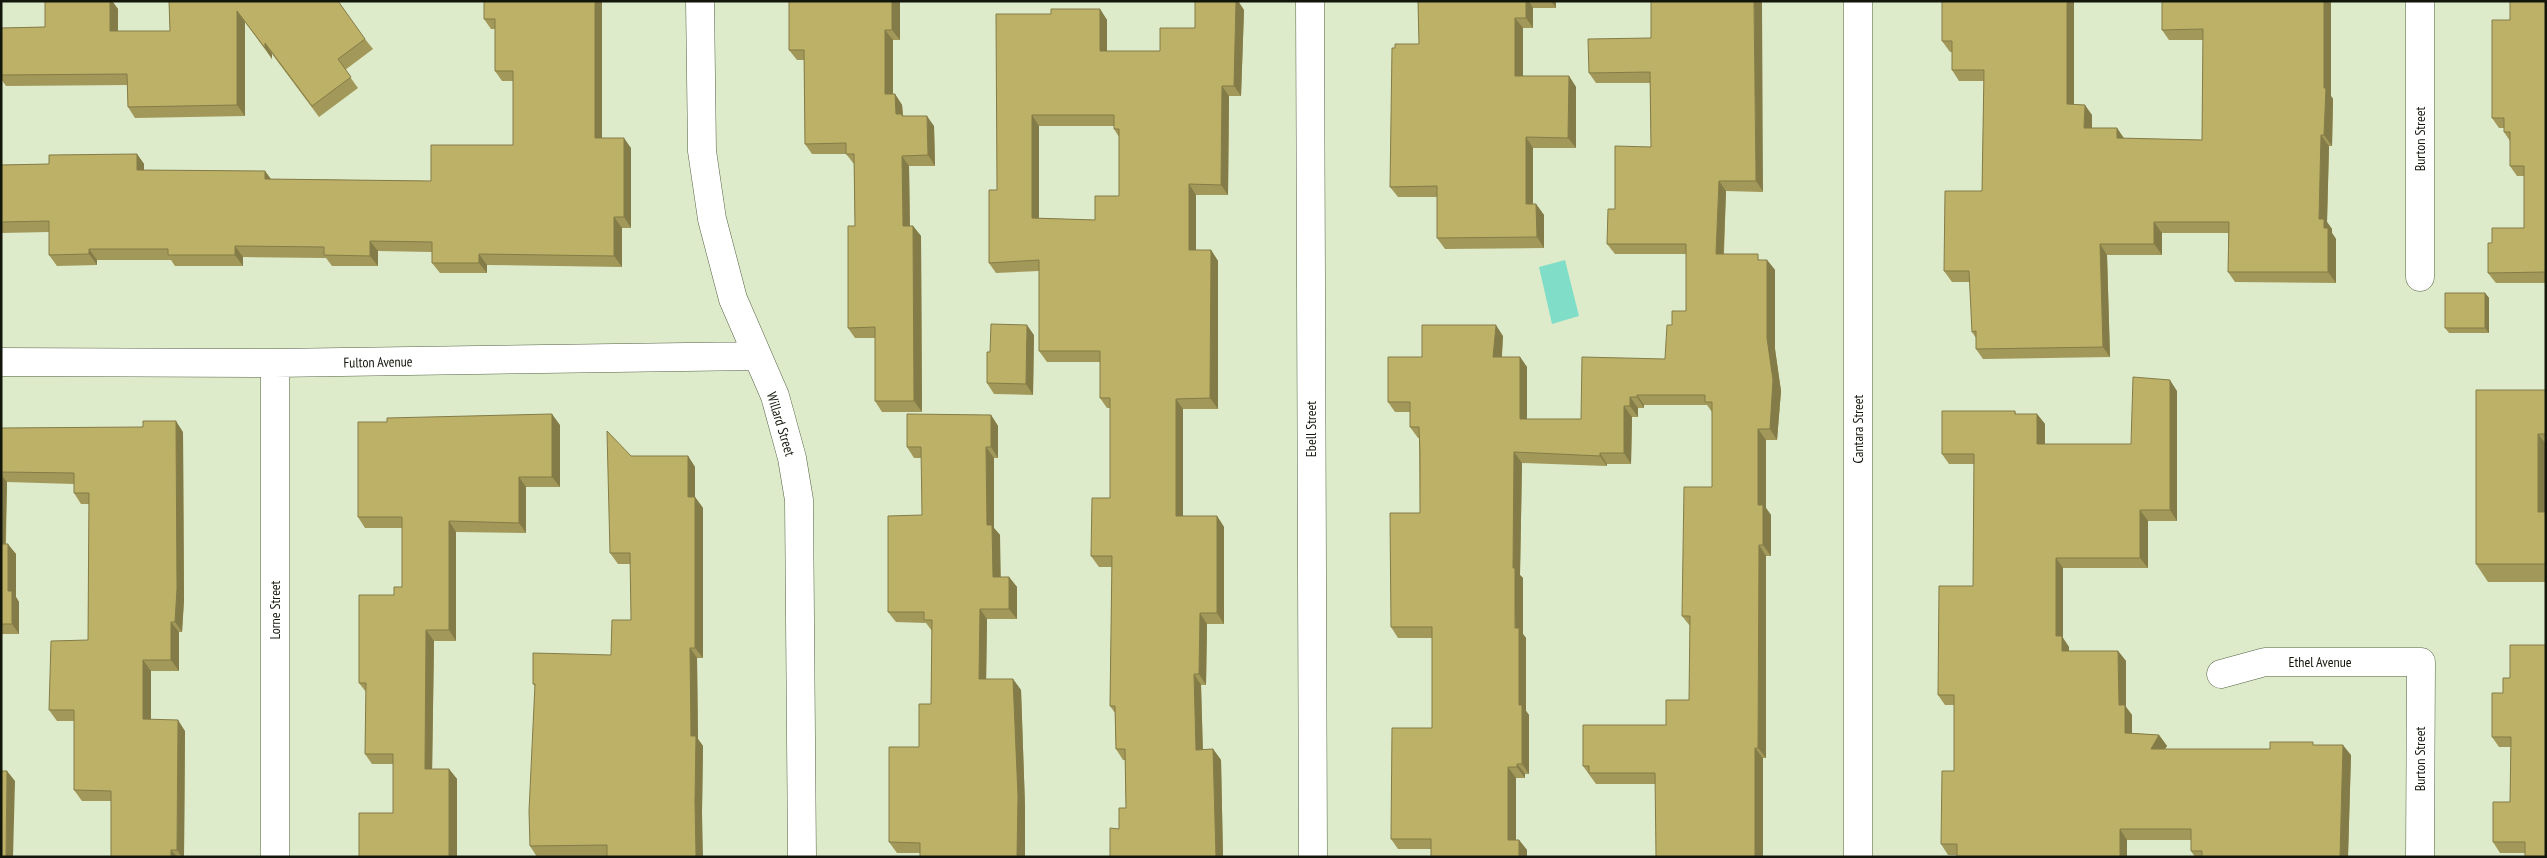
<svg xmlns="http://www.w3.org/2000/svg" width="2547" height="858" font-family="'PT Sans Narrow',sans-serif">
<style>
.water{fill:#80dec8}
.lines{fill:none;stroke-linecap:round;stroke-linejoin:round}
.minor-casing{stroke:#566245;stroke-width:29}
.minor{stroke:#fff;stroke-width:28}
.wall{fill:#a29859;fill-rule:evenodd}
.shaded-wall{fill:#847c48}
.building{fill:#bcb167;stroke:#847c48;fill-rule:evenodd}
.labels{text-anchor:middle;stroke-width:4;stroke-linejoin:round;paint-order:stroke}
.street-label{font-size:14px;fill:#12160b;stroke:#fff}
</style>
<rect width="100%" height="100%" fill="#ddebca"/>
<path class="water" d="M 1565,260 L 1579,316 L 1552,324 L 1539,267 Z"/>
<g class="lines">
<g class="minor-casing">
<path id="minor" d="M 700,1 L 702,151 L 712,219 L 733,299 L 775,396 L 792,458 L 799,500 L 802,857
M 1310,1 L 1313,857
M 1858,1 L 1858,857
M 2420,1 L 2420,277
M 1,362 L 275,363 L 756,356
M 2221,674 L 2265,662 L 2421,662 L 2420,857
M 275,857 L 275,363"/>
</g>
<use href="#minor" class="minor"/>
</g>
<path class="wall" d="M 45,1 L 112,1 L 118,9 L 118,31 L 170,31 L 169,1 L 365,39 L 373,49 L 345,70 L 358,88 L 319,117 L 272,54 L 272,59 L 245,22 L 245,116 L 135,118 L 128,107 L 127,85 L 6,86 L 1,79 L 1,28 L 45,27 Z
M 602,1 L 602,138 L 631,148 L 631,228 L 622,228 L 622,267 L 487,265 L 487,273 L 440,273 L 432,263 L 432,252 L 378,251 L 378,266 L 332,266 L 326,258 L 243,257 L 243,266 L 175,266 L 171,260 L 97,260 L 97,265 L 57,266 L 49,255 L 49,232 L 1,233 L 1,165 L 49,164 L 137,154 L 144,164 L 144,170 L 265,171 L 271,179 L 431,181 L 513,145 L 513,81 L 502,81 L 495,71 L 495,29 L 491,29 L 484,19 Z
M 900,1 L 900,40 L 893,40 L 893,94 L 895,94 L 902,105 L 903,116 L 934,126 L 935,166 L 909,166 L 910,226 L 913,226 L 921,236 L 922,412 L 882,412 L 875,401 L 875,338 L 855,338 L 848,328 L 855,226 L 854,164 L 846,154 L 812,154 L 805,144 L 804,60 L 797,60 L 789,50 Z
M 1195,1 L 1238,1 L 1244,10 L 1241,96 L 1229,96 L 1228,195 L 1196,195 L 1196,250 L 1211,250 L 1218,261 L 1218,409 L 1183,409 L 1183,516 L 1217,516 L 1224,527 L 1224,624 L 1207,624 L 1206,685 L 1201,685 L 1203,750 L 1213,749 L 1221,760 L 1223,857 L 1110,857 L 1126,808 L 1125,760 L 1123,760 L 1116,749 L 1115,713 L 1110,706 L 1112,567 L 1099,567 L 1091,556 L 1110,498 L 1110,408 L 1107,408 L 1100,398 L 1100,362 L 1047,362 L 1039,351 L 1039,271 L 996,273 L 989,263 L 997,190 L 1051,14 L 1100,9 L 1107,20 L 1107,51 L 1160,51 L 1195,28 ZM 1039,126 L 1114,126 L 1114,129 L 1119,137 L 1119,196 L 1095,220 L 1039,218 Z
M 1418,1 L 1556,1 L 1556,8 L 1533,8 L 1533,28 L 1523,28 L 1523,76 L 1569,76 L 1576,87 L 1576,148 L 1533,148 L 1533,204 L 1536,204 L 1544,215 L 1544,248 L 1445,249 L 1437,238 L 1437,197 L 1398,197 L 1390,187 L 1419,44 Z
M 1651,1 L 1763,192 L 1726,191 L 1724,254 L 1761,260 L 1767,260 L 1775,270 L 1775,349 L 1781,391 L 1777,440 L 1766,440 L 1766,508 L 1771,515 L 1771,556 L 1766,556 L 1766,758 L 1763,758 L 1763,857 L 1656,857 L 1656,784 L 1596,784 L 1583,766 L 1666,725 L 1689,700 L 1690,626 L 1682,616 L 1712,487 L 1712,412 L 1707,405 L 1644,405 L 1644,408 L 1638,408 L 1638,417 L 1632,417 L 1631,464 L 1607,464 L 1607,466 L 1522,463 L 1520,575 L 1523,578 L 1523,634 L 1526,638 L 1526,711 L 1529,715 L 1529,774 L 1525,774 L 1525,778 L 1516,778 L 1516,840 L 1519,840 L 1527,850 L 1527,857 L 1431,849 L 1398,849 L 1391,839 L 1432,728 L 1432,638 L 1398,638 L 1391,627 L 1420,513 L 1419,438 L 1418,438 L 1410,427 L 1410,412 L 1395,412 L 1388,402 L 1422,357 L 1503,336 L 1502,357 L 1520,357 L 1527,367 L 1527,419 L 1581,419 L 1665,359 L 1672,325 L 1686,311 L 1686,254 L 1615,254 L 1607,244 L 1615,209 L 1651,147 L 1650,83 L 1596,83 L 1589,73 L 1651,38 Z
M 2074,1 L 2074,105 L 2092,115 L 2092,128 L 2117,128 L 2124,138 L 2202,140 L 2203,40 L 2169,40 L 2162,30 L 2331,1 L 2331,96 L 2333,99 L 2332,146 L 2329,146 L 2327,222 L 2332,229 L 2332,233 L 2336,239 L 2336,283 L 2235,282 L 2228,272 L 2228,233 L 2162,233 L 2162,255 L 2107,255 L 2110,357 L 1983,359 L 1976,349 L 1976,338 L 1972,332 L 1970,282 L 1952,282 L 1944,271 L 1982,191 L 1984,81 L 1959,81 L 1952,70 L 1952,52 L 1950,52 L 1942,41 Z
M 2546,1 L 2546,283 L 2496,283 L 2488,273 L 2492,243 L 2524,228 L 2524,176 L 2517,176 L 2510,166 L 2510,141 L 2504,132 L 2504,128 L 2499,128 L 2492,118 L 2510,20 Z
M 2485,293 L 2489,298 L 2489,333 L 2449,333 L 2445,328 Z
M 1034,335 L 1033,395 L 994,394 L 987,383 L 990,352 Z
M 2546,390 L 2546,582 L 2488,582 L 2476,564 Z
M 2177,391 L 2177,521 L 2148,521 L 2148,568 L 2063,568 L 2063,638 L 2069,647 L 2069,651 L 2118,651 L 2126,661 L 2126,707 L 2132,715 L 2132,733 L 2159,735 L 2167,746 L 2165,749 L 2270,749 L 2316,745 L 2351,755 L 2348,857 L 2195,857 L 2191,851 L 2191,840 L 2127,840 L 2127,857 L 1948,855 L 1941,844 L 1954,771 L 1954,705 L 1945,705 L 1938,695 L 1973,586 L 1974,464 L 1949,464 L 1942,454 L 2015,411 L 2016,414 L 2037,414 L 2045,424 L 2045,444 L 2131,444 Z
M 991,415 L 998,426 L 998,458 L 994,458 L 994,528 L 1000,535 L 1000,577 L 1009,577 L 1017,587 L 1017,619 L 987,619 L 986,679 L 1013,679 L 1021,690 L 1025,806 L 1025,857 L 920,857 L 920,853 L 897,853 L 889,842 L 919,747 L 931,704 L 932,631 L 926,623 L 896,622 L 888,612 L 922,515 L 922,458 L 914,458 L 907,447 Z
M 560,425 L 560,487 L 526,487 L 526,533 L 456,532 L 456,641 L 434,641 L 432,769 L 449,769 L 457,779 L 457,857 L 393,813 L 393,764 L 372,764 L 365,754 L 366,692 L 359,683 L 394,595 L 402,587 L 402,528 L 365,528 L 358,517 Z
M 1,428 L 183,432 L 184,600 L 182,632 L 179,632 L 179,671 L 151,671 L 151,720 L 185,731 L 184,857 L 111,857 L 111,801 L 82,801 L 74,790 L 74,721 L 57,721 L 49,710 L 88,640 L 89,504 L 81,504 L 74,493 L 74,484 L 7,482 L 6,544 L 16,554 L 16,597 L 19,602 L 19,634 L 1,634 Z
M 631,456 L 688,456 L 695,467 L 695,497 L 703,508 L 703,658 L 697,658 L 698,739 L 703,746 L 702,812 L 607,856 L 537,857 L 530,846 L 535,686 L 533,684 L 611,655 L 631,620 L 631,564 L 618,564 L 610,553 Z
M 2546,645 L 2525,853 L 2500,853 L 2493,842 L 2510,802 L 2511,747 L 2499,747 L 2492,737 L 2510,678 Z"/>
<path class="shaded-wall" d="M 110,1 L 112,1 L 118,9 L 118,42 L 110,31 Z
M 595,1 L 602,1 L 602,148 L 595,138 Z
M 892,1 L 900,1 L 900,40 L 892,30 Z
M 1236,1 L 1238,1 L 1244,10 L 1241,96 L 1234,86 Z
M 1526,1 L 1529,1 L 1533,8 L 1533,28 L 1526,18 Z
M 1551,1 L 1556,1 L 1556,8 Z
M 1754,1 L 1762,1 L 1763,192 L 1756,181 Z
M 2067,1 L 2074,1 L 2074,115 L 2067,104 Z
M 2324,1 L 2331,1 L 2331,96 L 2333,99 L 2332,146 L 2324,135 Z
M 1100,9 L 1107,20 L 1107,62 L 1100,51 Z
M 237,11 L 245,22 L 245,116 L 237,105 Z
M 1515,18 L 1523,28 L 1523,87 L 1515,76 Z
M 885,30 L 893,40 L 893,105 L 885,94 Z
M 265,43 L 272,54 L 272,59 L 265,48 Z
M 1569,76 L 1576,87 L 1576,148 L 1568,138 Z
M 1222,86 L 1229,96 L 1228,195 L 1221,185 Z
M 895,94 L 902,105 L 903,116 L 909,125 L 896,114 Z
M 2085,105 L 2092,115 L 2092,138 L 2084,128 Z
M 1032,115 L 1039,126 L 1039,229 L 1032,218 Z
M 927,116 L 934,126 L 935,166 L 928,155 Z
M 2117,128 L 2124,139 L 2117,138 Z
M 2321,135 L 2329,146 L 2327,222 L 2332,229 L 2332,233 L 2336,239 L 2336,283 L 2328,272 L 2319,219 Z
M 1526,137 L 1533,148 L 1533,215 L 1526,204 Z
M 624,138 L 631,148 L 631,228 L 624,217 Z
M 137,154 L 144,164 L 144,180 L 137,170 Z
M 902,156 L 909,166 L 910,236 L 903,226 Z
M 265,171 L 272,181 L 265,179 Z
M 1719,181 L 1726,191 L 1723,265 L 1716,254 Z
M 1189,184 L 1196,195 L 1196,261 L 1189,250 Z
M 1536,204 L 1544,215 L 1544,248 L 1537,237 Z
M 614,217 L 622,228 L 622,267 L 614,256 Z
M 2154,222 L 2162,233 L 2162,255 L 2154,244 Z
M 913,226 L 921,236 L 922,412 L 914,401 Z
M 370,241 L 378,251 L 378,266 L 370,256 Z
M 2100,244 L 2107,255 L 2110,357 L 2103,347 Z
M 235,246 L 243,257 L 243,266 L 235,255 Z
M 89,249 L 97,260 L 97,265 L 89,254 Z
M 1211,250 L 1218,261 L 1218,409 L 1210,398 Z
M 479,254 L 487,265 L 487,273 L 479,263 Z
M 1767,260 L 1775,270 L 1775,349 L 1781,391 L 1777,440 L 1770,429 L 1767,338 Z
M 2485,293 L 2489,298 L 2489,333 L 2485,328 Z
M 1027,325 L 1034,335 L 1033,395 L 1026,384 Z
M 1496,325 L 1503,336 L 1501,367 L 1493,357 Z
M 1520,357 L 1527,367 L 1527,429 L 1520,419 Z
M 2170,380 L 2177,391 L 2177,521 L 2170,510 Z
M 1637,395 L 1644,405 L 1644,408 L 1637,397 Z
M 1630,397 L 1638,408 L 1638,417 L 1630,406 Z
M 1176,399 L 1183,409 L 1183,527 L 1176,516 Z
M 1624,406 L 1632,417 L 1631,464 L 1624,453 Z
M 552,414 L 560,425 L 560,487 L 552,477 Z
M 2037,414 L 2045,424 L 2045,454 L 2037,444 Z
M 991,415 L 998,426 L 998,458 L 991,447 Z
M 176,421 L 183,432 L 184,600 L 182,632 L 175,622 Z
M 1758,429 L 1766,440 L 1766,508 L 1771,515 L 1771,556 L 1763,545 L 1758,505 Z
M 2538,434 L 2546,444 L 2546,523 L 2538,512 Z
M 986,447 L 994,458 L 994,528 L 1000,535 L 1001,587 L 993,577 L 987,525 Z
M 1514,452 L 1522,463 L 1520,575 L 1523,578 L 1523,634 L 1526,638 L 1526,711 L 1529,715 L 1529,774 L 1522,764 L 1519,705 L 1513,568 Z
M 1600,453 L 1607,464 L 1607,466 L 1600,456 Z
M 688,456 L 695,467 L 695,497 L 703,508 L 703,658 L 695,648 L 688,497 Z
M 1,475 L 7,482 L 5,554 L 1,549 Z
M 519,477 L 526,487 L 526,533 L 519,523 Z
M 2140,510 L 2148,521 L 2148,568 L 2140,558 Z
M 1217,516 L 1224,527 L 1224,624 L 1217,613 Z
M 449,521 L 456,532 L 456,641 L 449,630 Z
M 8,544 L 16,554 L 16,597 L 19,602 L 19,634 L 12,624 L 8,591 Z
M 1759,545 L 1766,556 L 1766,758 L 1758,748 Z
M 2056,558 L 2063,568 L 2063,638 L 2069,647 L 2069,661 L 2062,651 L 2056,636 Z
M 1009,577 L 1017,587 L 1017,619 L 1009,609 Z
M 980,609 L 987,619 L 986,690 L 979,679 Z
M 1200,613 L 1207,624 L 1206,685 L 1199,674 Z
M 171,622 L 179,632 L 179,671 L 171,660 Z
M 426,630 L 434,641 L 432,779 L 425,769 Z
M 690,648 L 697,658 L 698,739 L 703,746 L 702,812 L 703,857 L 696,857 L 691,736 Z
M 2118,651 L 2126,661 L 2126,707 L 2132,715 L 2132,744 L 2125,733 L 2119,705 Z
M 143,660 L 151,671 L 151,730 L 143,719 Z
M 1194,674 L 1201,685 L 1203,760 L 1196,750 Z
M 1013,679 L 1021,690 L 1025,806 L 1025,857 L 1017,857 Z
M 178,720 L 185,731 L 184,857 L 182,857 L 177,850 Z
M 2159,735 L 2167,746 L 2158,759 L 2151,749 Z
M 2343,745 L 2351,755 L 2348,857 L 2340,857 Z
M 1755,748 L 1763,758 L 1763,857 L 1755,857 Z
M 1213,749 L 1221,760 L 1223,857 L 1216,857 Z
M 1517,764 L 1525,774 L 1525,778 L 1517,767 Z
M 1508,767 L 1516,778 L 1516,850 L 1508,840 Z
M 449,769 L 457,779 L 457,857 L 449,857 Z
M 7,771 L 15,781 L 13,857 L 6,857 Z
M 2120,829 L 2127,840 L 2127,857 L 2120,857 Z
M 1519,840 L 1527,850 L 1527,857 L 1519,857 Z
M 171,850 L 177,857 L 171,857 Z"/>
<path class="building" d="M 45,1 L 110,1 L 110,31 L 170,31 L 169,1 L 338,1 L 365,39 L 338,59 L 351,77 L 312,106 L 265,43 L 265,48 L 237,11 L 237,105 L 128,107 L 127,74 L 1,75 L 1,28 L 45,27 Z
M 484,1 L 595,1 L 595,138 L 624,138 L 624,217 L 614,217 L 614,256 L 479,254 L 479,263 L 432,263 L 432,242 L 370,241 L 370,256 L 324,255 L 324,247 L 235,246 L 235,255 L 168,255 L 168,249 L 89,249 L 89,254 L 49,255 L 49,221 L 1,222 L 1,165 L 49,164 L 49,155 L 137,154 L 137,170 L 265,171 L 265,179 L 431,181 L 431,145 L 513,145 L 513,71 L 495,71 L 495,19 L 484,19 Z
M 789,1 L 892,1 L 892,30 L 885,30 L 885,94 L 895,94 L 896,114 L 902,114 L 902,116 L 927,116 L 928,155 L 902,156 L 903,226 L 913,226 L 914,401 L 875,401 L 875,327 L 848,328 L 848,226 L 855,226 L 854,154 L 846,154 L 846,143 L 805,144 L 804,50 L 789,50 Z
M 1195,1 L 1236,1 L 1234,86 L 1222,86 L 1221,185 L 1189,184 L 1189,250 L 1211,250 L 1210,398 L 1176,399 L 1176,516 L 1217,516 L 1217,613 L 1200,613 L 1199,674 L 1194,674 L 1196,750 L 1213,749 L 1216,857 L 1110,857 L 1110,828 L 1119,829 L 1119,808 L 1126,808 L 1125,749 L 1116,749 L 1115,706 L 1110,706 L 1112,556 L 1091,556 L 1092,498 L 1110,498 L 1110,398 L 1100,398 L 1100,351 L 1039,351 L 1039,260 L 989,263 L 989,190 L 997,190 L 996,14 L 1051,14 L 1051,9 L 1100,9 L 1100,51 L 1160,51 L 1160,28 L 1195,28 ZM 1032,115 L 1114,115 L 1114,129 L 1119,129 L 1119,196 L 1095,196 L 1095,220 L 1032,218 Z
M 1418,1 L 1526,1 L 1526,18 L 1515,18 L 1515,76 L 1569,76 L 1568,138 L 1526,137 L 1526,204 L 1536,204 L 1537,237 L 1437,238 L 1437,186 L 1390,187 L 1392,48 L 1395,48 L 1395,44 L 1419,44 Z
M 1651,1 L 1754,1 L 1756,181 L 1719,181 L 1716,254 L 1758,254 L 1758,260 L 1767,260 L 1767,338 L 1773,380 L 1770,429 L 1758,429 L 1758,505 L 1763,505 L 1763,545 L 1759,545 L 1758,748 L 1755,748 L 1755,857 L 1656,857 L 1655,773 L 1589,773 L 1589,766 L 1583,766 L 1583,725 L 1666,725 L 1666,700 L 1689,700 L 1690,616 L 1682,616 L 1684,487 L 1712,487 L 1712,402 L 1705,402 L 1705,395 L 1637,395 L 1637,397 L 1630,397 L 1630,406 L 1624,406 L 1624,453 L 1600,453 L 1600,456 L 1514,452 L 1513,568 L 1515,568 L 1515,628 L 1519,628 L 1519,705 L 1522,705 L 1522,764 L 1517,764 L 1517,767 L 1508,767 L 1508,840 L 1519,840 L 1519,857 L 1431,857 L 1431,839 L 1391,839 L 1392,728 L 1432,728 L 1432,627 L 1391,627 L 1390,513 L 1420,513 L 1420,452 L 1419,427 L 1410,427 L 1410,402 L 1388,402 L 1388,357 L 1422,357 L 1422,325 L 1496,325 L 1493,357 L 1520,357 L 1520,419 L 1581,419 L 1582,357 L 1665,359 L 1667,325 L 1672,325 L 1672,311 L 1686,311 L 1686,244 L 1607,244 L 1608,209 L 1615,209 L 1615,146 L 1651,147 L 1650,72 L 1589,73 L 1588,39 L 1651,38 Z
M 1942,1 L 2067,1 L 2067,104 L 2085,105 L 2084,128 L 2117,128 L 2117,138 L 2202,140 L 2203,29 L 2162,30 L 2162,1 L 2324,1 L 2324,88 L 2326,88 L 2324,135 L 2321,135 L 2319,219 L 2324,219 L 2324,228 L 2328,228 L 2328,272 L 2228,272 L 2229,222 L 2154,222 L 2154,244 L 2100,244 L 2103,347 L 1976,349 L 1976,331 L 1972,332 L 1969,271 L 1944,271 L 1945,191 L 1982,191 L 1984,70 L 1952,70 L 1952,41 L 1942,41 Z
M 2510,1 L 2546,1 L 2546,272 L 2488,273 L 2488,243 L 2492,243 L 2492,228 L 2524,228 L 2524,166 L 2510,166 L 2510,132 L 2504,132 L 2504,118 L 2492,118 L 2492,20 L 2510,20 Z
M 2445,293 L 2485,293 L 2485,328 L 2445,328 Z
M 991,324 L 1027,325 L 1026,384 L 987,383 L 987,352 L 990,352 Z
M 2133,377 L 2170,380 L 2170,510 L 2140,510 L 2140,558 L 2056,558 L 2056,636 L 2062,636 L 2062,651 L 2118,651 L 2119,705 L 2125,705 L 2125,733 L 2159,735 L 2151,749 L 2270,749 L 2270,742 L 2313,742 L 2313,745 L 2343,745 L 2340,857 L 2202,857 L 2202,851 L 2191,851 L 2191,829 L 2120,829 L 2120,857 L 1957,857 L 1957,844 L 1941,844 L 1942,771 L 1954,771 L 1954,695 L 1938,695 L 1939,586 L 1973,586 L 1974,454 L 1942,454 L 1942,411 L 2015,411 L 2015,414 L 2037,414 L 2037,444 L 2131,444 Z
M 2476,390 L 2546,390 L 2546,434 L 2538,434 L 2538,512 L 2546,512 L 2546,564 L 2476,564 Z
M 552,414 L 552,477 L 519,477 L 519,523 L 449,521 L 449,630 L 426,630 L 425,769 L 449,769 L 449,857 L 359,857 L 359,813 L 393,813 L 393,754 L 365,754 L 366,683 L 359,683 L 359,595 L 394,595 L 394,587 L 402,587 L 402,517 L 358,517 L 358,422 L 387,422 L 387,418 Z
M 907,414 L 991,415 L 991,447 L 986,447 L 987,525 L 992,525 L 993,577 L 1009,577 L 1009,609 L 980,609 L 979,679 L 1013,679 L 1018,796 L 1017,857 L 920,857 L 920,843 L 889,842 L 889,747 L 919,747 L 919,704 L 931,704 L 932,620 L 924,620 L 924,612 L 888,612 L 888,516 L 922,515 L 921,447 L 907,447 Z
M 143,421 L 176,421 L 177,589 L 175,622 L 171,622 L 171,660 L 143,660 L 143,719 L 178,720 L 177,850 L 171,850 L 171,857 L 111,857 L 111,791 L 74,790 L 74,710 L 49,710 L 51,641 L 88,640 L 89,493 L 74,493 L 74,473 L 1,472 L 1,428 L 143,427 Z
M 607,431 L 631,456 L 688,456 L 688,497 L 695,497 L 695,648 L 690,648 L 691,736 L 696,736 L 695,801 L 696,857 L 607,857 L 607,845 L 530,846 L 529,811 L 535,684 L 533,684 L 533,653 L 611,655 L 612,620 L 631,620 L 630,553 L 610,553 Z
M 1,544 L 8,544 L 8,591 L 12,591 L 12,624 L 1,624 Z
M 2510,645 L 2546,645 L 2546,857 L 2525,857 L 2525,842 L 2493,842 L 2493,802 L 2510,802 L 2511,737 L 2492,737 L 2492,693 L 2503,693 L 2503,678 L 2510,678 Z
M 1,771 L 7,771 L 6,857 L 1,857 Z"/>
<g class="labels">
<g class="street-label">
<text transform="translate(2420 139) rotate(-90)" y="5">Burton Street</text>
<text transform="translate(378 362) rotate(-1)" y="5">Fulton Avenue</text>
<text transform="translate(781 424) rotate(73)" y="5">Willard Street</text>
<text transform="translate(1311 429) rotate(-90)" y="5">Ebell Street</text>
<text transform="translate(1858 429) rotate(-90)" y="5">Cantara Street</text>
<text transform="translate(275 610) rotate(-90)" y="5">Lorne Street</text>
<text x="2320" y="667">Ethel Avenue</text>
<text transform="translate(2420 759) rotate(-90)" y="5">Burton Street</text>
</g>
</g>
<rect width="2547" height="858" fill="none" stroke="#12160b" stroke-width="5"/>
</svg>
